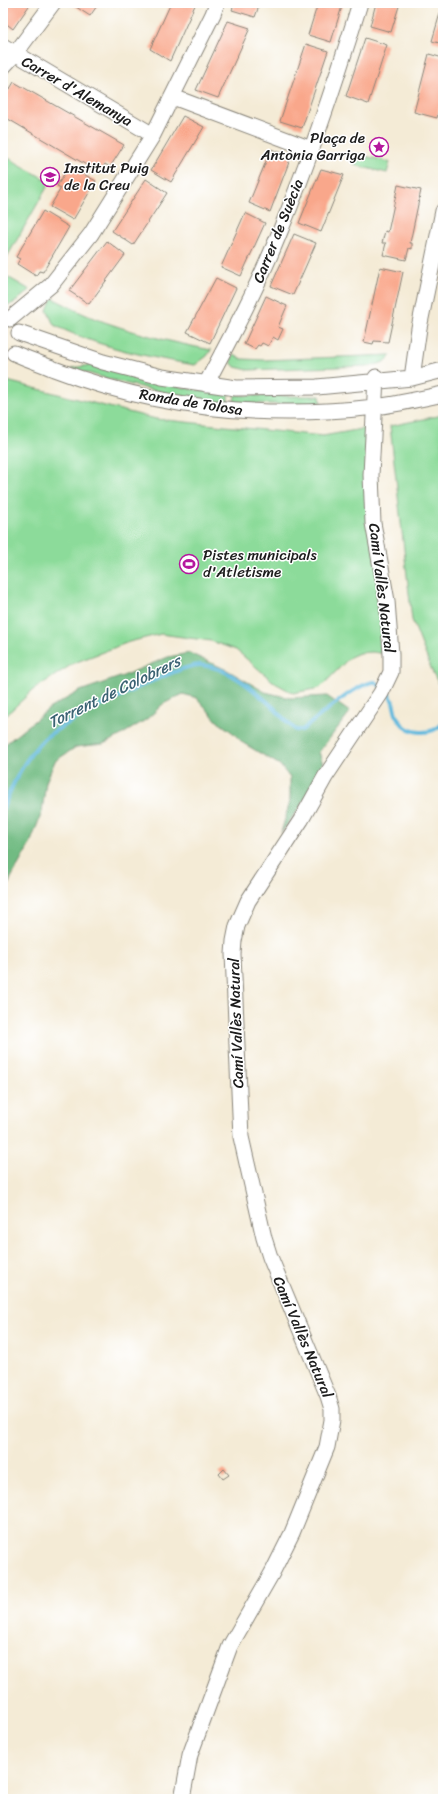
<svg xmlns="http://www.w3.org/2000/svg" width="446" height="1802" font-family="Sriracha,sans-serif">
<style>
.green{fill:#8cdb9a;stroke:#547c5b}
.forest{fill:#71bb82;stroke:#466c4f}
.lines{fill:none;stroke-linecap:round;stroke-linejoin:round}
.stream{stroke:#60b9dd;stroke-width:4}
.building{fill:#f9a78b}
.minor-casing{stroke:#888479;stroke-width:17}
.minor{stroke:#fff;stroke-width:15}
.labels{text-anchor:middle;stroke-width:3;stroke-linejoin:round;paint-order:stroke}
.street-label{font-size:15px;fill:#1c1c1c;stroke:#fff}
.poi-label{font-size:15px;fill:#1c1c1c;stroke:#fff;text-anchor:start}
.water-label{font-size:16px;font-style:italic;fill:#3b6373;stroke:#fff}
</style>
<rect width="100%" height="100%" fill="#fff"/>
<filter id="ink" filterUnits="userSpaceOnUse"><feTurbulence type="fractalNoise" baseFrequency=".025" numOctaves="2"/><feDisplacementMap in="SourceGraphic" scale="8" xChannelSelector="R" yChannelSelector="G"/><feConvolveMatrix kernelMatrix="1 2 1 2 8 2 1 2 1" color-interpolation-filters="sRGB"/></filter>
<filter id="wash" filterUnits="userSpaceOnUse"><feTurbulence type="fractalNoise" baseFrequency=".012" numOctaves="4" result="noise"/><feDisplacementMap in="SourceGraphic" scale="16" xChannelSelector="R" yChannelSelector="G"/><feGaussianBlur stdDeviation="0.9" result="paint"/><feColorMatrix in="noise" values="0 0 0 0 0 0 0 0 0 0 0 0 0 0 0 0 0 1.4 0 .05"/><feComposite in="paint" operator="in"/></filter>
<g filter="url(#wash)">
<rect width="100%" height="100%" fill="#f4ebd6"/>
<path class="green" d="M 356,154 L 390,162 L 387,173 L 354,165 Z
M 3,155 L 50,182 L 3,264 Z
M 3,275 L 6,276 L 30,290 L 14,303 L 8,305 L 3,302 Z
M 52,298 C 65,304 78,312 91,317 C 130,332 170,342 211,350 L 207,356 L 195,365 C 147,357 98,347 54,325 L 47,310 Z
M 233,354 L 242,359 L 264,360 L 391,355 C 386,363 379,364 369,366 L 248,370 L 235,367 L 231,362 Z
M 92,365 L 190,389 L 228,394 L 228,404 C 174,396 123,384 71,368 Z
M 3,380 L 156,419 L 323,436 L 373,427 L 386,654 L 372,652 L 359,653 L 350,657 L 320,688 L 293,693 L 275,683 L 236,650 L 211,641 L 161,634 L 129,642 L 74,663 L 33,690 L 3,718 Z
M 235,395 L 269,396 L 320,396 L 321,402 L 312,405 L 234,403 Z
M 443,415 L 443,692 L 433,673 L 412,620 L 390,426 Z"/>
<path class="forest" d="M 189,653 L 227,670 L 265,692 L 290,698 L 327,696 L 350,712 L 319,752 L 323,764 L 319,781 L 281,833 L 290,801 L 290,778 L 280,765 L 243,743 L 232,732 L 218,722 L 197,698 L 183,694 L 163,704 L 147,719 L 118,737 L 103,744 L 76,747 L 55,761 L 46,782 L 42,812 L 30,844 L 11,878 L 3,900 L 3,746 L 50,708 L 80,691 L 123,676 L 168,657 Z"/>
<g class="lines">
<path class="stream" d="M 443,604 L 443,606
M 387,692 C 397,702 392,711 399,720 C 408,735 432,736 443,723
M 3,808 C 13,783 25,757 45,738 C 62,723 181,663 201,665 C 228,667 253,689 273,707 C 281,715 287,723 296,730 L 302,730 C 319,717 356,683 375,682 L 380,686"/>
</g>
<g id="blocks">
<path class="building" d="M 3,3 L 31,3 L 13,29 L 3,21 Z
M 70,3 L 99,3 L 90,16 Z
M 171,3 L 196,3 L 170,61 L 150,49 Z
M 235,3 L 260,3 L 255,17 L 232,10 Z
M 318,3 L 343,3 L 331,42 L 308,35 Z
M 376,3 L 400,3 L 391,32 L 370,26 Z
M 443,3 L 443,44 L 432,41 Z
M 228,21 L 250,28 L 218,98 L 196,90 Z
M 365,38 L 387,45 L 368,104 L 346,96 Z
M 306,44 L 328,51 L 302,128 L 280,121 Z
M 429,54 L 443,58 L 443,93 L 437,118 L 414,112 Z
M 14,82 L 124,145 L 110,167 L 105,164 L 100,173 L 3,116 L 3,89 L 8,92 Z
M 183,116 L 204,127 L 171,182 L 151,170 Z
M 271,149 L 291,157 L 270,212 L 249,203 Z
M 69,166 L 96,181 L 73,220 L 50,207 L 61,188 L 57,186 Z
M 321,169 L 344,175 L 321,232 L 299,223 Z
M 146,179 L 167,193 L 133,245 L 112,231 Z
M 398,185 L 421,190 L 410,243 L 412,243 L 412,249 L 409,248 L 406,260 L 383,255 L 386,243 L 382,243 L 385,231 L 388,232 Z
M 43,211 L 69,227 L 43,272 L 39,271 L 36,276 L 17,264 L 20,259 L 16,257 Z
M 245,213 L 265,223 L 241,276 L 221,267 Z
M 294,234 L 316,243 L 293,295 L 271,286 Z
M 107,241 L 125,255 L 89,304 L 69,291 Z
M 380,267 L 403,272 L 388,342 L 374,341 L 373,344 L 364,342 Z
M 216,278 L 236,288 L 210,343 L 187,332 Z
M 266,296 L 287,306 L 278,327 L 283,329 L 278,340 L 273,337 L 268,346 L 262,343 L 260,346 L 258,345 L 255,349 L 244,344 Z
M 224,1469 L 229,1475 L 223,1479 L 219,1474 Z"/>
</g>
</g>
<g filter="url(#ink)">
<use href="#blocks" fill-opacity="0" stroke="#888479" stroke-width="1"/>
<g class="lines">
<g class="minor-casing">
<path id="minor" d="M 3,46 L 153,135
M 3,67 L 15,54 L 53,3
M 173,97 L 311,149
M 10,319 L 51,285 L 91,234 L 153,135 L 213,14 L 217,3
M 19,333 L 103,362 L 162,377 L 236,388 L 317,387 L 412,378 L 443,370
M 14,353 C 27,359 40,363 54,369 C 158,409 263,420 375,407 C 398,404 420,399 443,394
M 412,378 L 419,328 L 443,211
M 206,384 C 232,335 258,286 279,234 C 310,159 336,81 360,3
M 182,1799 L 190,1755 L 230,1646 L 272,1573 L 292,1533 L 327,1447 L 332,1420 L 332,1409 L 328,1396 L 270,1257 L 264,1238 L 241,1137 L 233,954 L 234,941 L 237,926 L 248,901 L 301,820 L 325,777 L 381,693 L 391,672 L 391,654 L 387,601 L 373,523 L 371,475 L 376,377"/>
</g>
<use href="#minor" class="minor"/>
</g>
</g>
<defs>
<g id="sight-ring" transform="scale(1)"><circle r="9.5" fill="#fff" stroke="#b5179e" stroke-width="1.5"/><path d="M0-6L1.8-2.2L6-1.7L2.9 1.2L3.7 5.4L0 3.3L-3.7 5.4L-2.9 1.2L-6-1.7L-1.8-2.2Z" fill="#b5179e"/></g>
<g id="school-ring" transform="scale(1)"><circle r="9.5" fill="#fff" stroke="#b5179e" stroke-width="1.5"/><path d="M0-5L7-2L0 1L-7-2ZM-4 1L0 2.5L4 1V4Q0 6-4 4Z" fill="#b5179e"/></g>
<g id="stadium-ring" transform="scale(1)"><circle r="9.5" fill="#fff" stroke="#b5179e" stroke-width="1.5"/><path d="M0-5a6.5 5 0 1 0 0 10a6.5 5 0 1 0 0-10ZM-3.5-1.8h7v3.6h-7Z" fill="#b5179e"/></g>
</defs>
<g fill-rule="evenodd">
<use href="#sight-ring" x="379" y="147"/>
<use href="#school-ring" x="50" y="177"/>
<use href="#stadium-ring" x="189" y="564"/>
</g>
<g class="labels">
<g class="street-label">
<text transform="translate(77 91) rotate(30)" y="5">Carrer d'Alemanya</text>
<text transform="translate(278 231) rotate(-68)" y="5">Carrer de Suècia</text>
<text transform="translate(191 402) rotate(9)" y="5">Ronda de Tolosa</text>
<text transform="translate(382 588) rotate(83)" y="5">Camí Vallès Natural</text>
<text transform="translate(236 1023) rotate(-92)" y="5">Camí Vallès Natural</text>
<text transform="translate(303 1337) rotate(67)" y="5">Camí Vallès Natural</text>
</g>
<g class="poi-label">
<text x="365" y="143" text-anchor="end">Plaça de<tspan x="365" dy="17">Antònia Garriga</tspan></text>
<text x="64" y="173">Institut Puig<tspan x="64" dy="17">de la Creu</tspan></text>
<text x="203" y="560">Pistes municipals<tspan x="203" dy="17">d'Atletisme</tspan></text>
</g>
<g class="water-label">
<text transform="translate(114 691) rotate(-26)" y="6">Torrent de Colobrers</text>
</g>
</g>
<rect width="446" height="1802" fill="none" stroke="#fff" stroke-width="16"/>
</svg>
